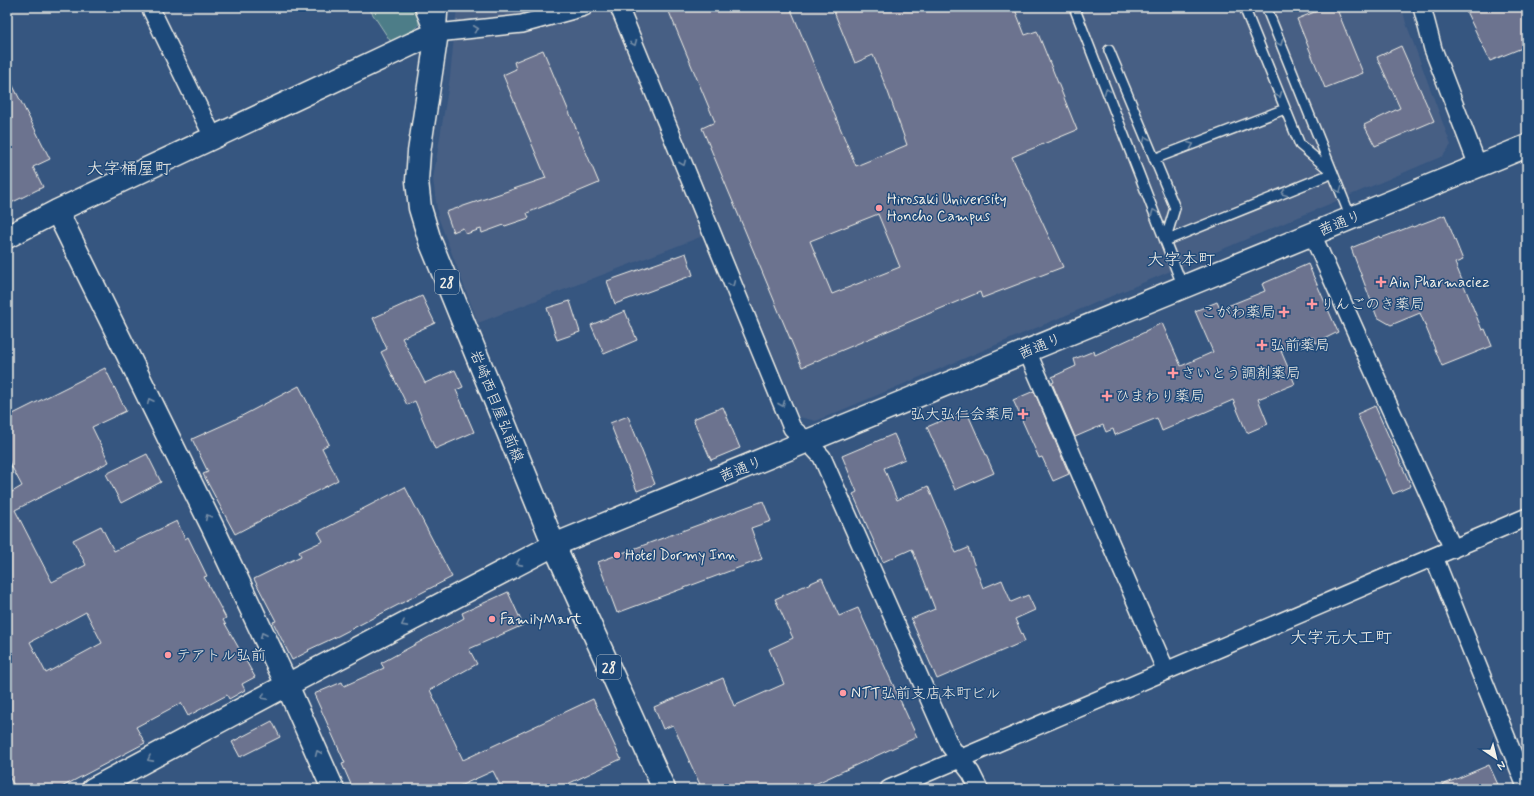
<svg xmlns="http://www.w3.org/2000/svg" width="1534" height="796" font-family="Mynerve,'Klee One',sans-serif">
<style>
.built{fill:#465f84}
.green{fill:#4d7d88;stroke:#a0b7b8}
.building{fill:#6c738f;stroke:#f4f1e8;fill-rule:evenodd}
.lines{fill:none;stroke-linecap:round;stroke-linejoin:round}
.lane-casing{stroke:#f4f1e8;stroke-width:12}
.street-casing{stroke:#f4f1e8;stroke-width:20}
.secondary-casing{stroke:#f4f1e8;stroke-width:25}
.primary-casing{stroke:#f4f1e8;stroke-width:25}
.lane{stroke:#1f4a7a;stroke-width:9}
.street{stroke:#1f4a7a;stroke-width:17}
.secondary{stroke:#1f4a7a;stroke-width:22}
.primary{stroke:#1f4a7a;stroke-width:22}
.oneway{stroke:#748da6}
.poi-dot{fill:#ff9aa2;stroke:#1f4a7a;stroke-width:1.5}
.labels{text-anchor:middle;stroke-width:3;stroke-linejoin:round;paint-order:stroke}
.shield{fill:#1f4a7a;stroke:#b4bfc7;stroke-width:1}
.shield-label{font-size:14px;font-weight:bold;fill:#f4f1e8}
.poi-label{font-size:15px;fill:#f4f1e8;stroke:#1f4a7a;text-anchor:start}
.street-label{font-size:15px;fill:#f4f1e8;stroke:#1f4a7a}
.quarter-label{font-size:17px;fill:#f4f1e8;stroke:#1f4a7a}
</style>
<rect width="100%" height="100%" fill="#365680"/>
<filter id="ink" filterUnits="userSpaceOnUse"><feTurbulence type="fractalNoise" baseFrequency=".025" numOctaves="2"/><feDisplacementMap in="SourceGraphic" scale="8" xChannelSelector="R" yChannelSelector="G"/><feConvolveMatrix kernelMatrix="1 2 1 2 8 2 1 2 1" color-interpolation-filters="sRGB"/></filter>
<g filter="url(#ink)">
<path class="built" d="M 457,7 L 1402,7 L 1406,23 L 1451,145 L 1443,156 L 816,421 L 799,417 L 721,229 L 478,323 L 438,217 L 433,179 L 450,77 Z"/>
<path class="green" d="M 368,7 L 413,7 L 419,21 L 419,25 L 412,31 L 391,42 Z"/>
<path class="building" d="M 667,7 L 790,7 L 856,166 L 907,145 L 888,92 L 873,55 L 855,63 L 832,7 L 1014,7 L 1025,35 L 1037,31 L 1077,130 L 1012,157 L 1063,267 L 982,298 L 980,292 L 802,367 L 702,128 L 715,122 ZM 878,214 L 900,267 L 832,294 L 810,241 Z
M 1327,7 L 1336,7 L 1363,73 L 1325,88 L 1297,19 Z
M 1464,7 L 1523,7 L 1527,19 L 1527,46 L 1490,61 Z
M 1401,46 L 1434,121 L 1375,146 L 1364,125 L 1400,108 L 1377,57 Z
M 543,50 L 599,183 L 527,213 L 529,218 L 505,226 L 504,225 L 482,233 L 481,229 L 466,234 L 463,228 L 453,232 L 446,212 L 546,178 L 503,75 L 516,69 L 514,62 Z
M 7,74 L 50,159 L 33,167 L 43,187 L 7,205 Z
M 1445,215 L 1463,260 L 1455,263 L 1482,330 L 1485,329 L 1492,346 L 1442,366 L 1420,313 L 1391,325 L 1377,317 L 1351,248 L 1380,236 L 1381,238 L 1412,226 L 1413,227 Z
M 686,253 L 693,275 L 615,304 L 607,281 Z
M 1308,264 L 1338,332 L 1316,343 L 1313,337 L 1281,351 L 1295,384 L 1258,399 L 1268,424 L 1247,433 L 1233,400 L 1162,431 L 1157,418 L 1115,435 L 1113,429 L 1106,432 L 1103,425 L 1075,437 L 1052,383 L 1054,382 L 1052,377 L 1076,366 L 1074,359 L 1094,351 L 1095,355 L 1145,332 L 1145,331 L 1162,323 L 1181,366 L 1213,352 L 1195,311 L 1217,302 L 1220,309 L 1265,291 L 1262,284 Z
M 422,296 L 435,323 L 402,338 L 425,383 L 455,370 L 463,387 L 456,390 L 474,432 L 435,449 L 415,401 L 407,405 L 381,352 L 387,349 L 373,318 Z
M 570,301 L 580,332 L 557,340 L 547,308 Z
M 625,311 L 637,340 L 604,354 L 591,325 Z
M 105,368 L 126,411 L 92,427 L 109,462 L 15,510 L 52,582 L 86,565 L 73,540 L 101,526 L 114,551 L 177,521 L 185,539 L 188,537 L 207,576 L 204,577 L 226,618 L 223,620 L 255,677 L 242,684 L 245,690 L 229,699 L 227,695 L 188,716 L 181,703 L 136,727 L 145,743 L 58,789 L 16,789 L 7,773 L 7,495 L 22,486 L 7,458 L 7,417 ZM 86,612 L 102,643 L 46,673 L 30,642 Z
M 299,386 L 329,444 L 322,448 L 338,480 L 235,534 L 203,474 L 208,472 L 192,439 L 232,421 Z
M 1034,391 L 1069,474 L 1053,481 L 1042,457 L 1039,458 L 1013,400 Z
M 1375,406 L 1411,486 L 1393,494 L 1357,414 Z
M 723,407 L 740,448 L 711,460 L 693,419 Z
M 966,410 L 994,473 L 955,490 L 927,427 Z
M 628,416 L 655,484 L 637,491 L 610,423 Z
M 894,434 L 905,459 L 884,468 L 897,500 L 928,486 L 956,553 L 968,548 L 983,588 L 1002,580 L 1011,602 L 1028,595 L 1035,610 L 1015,619 L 1025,641 L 937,679 L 911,619 L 935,609 L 912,549 L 883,562 L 853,494 L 857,492 L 842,456 Z
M 147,454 L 161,482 L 121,503 L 106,474 Z
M 405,487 L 452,577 L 338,636 L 308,650 L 309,651 L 292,660 L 273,622 L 276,621 L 254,579 L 301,556 L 299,552 L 323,541 L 318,532 Z
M 763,501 L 771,521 L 751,528 L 762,559 L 617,613 L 598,562 Z
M 822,578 L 839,616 L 858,608 L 917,737 L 815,784 L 817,789 L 702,789 L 673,725 L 663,729 L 654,707 L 723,678 L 734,706 L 784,684 L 769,649 L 793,638 L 775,599 Z
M 508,592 L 523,625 L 469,649 L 477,664 L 430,690 L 463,760 L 593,699 L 621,759 L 557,789 L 502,789 L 493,771 L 453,789 L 353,789 L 342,764 L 345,763 L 314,694 L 342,682 L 344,686 L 384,668 L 381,663 L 464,618 L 462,613 Z
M 272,721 L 280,737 L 240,757 L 232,742 Z
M 1489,765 L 1500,789 L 1433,789 Z"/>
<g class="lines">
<g class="lane-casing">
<path id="lane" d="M 1074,7 L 1183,287
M 1266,7 L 1351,218
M 1109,50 L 1175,208 L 1165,241
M 1154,159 L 1285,109
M 1165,241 L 1333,173 L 1300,145 L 1244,7"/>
</g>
<g class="street-casing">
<path id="street" d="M 150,7 L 213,137
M 439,7 L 437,33 L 522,24 L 584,7
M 619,7 L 792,428 L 807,441 L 822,457 L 950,746 L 971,773 L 979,789
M 1422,7 L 1433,49 L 1478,166
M 1312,234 L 1453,549
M 1027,351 L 1166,671
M 1434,557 L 1527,789
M 889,789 L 1527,517"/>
</g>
<g class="secondary-casing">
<path id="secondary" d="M 57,211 L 213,528 L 287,685 L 333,789
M 7,237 L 57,211 L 412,44 L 437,33
M 93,789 L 287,685 L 554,545 L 1527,146"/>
</g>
<g class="primary-casing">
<path id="primary" d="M 426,7 L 437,33 L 419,152 L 417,181 L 420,208 L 430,241 L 554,545 L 664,789"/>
</g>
<use href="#lane" class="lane"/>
<use href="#street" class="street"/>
<use href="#secondary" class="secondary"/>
<use href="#primary" class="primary"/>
</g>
<defs><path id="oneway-chevron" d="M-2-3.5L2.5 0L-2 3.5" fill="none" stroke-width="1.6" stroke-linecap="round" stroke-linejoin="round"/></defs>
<g class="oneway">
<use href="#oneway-chevron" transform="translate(476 29) rotate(-6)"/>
<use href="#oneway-chevron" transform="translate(634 43) rotate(68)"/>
<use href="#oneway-chevron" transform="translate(1280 43) rotate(68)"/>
<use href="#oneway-chevron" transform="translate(1107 91) rotate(-111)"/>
<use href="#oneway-chevron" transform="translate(1279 95) rotate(68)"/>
<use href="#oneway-chevron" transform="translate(1146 139) rotate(-113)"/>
<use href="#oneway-chevron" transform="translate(1191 145) rotate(-21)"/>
<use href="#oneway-chevron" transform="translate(683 163) rotate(68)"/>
<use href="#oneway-chevron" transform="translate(1339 190) rotate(68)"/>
<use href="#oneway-chevron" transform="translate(1284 193) rotate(158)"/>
<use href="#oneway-chevron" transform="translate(1154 212) rotate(-111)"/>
<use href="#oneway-chevron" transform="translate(732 284) rotate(68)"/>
<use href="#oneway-chevron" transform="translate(150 401) rotate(-116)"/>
<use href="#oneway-chevron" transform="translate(782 404) rotate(68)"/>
<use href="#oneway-chevron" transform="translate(208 517) rotate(-116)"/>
<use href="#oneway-chevron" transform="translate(519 563) rotate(152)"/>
<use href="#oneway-chevron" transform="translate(404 624) rotate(152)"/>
<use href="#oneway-chevron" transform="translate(263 635) rotate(-115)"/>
<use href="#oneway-chevron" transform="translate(264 697) rotate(152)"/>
<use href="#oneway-chevron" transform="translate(318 753) rotate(-113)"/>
<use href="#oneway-chevron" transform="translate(150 759) rotate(152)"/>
</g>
</g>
<g class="poi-dot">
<circle cx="879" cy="208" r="4"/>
<path d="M1379 276h4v4h4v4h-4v4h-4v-4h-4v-4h4z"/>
<path d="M1310 298h4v4h4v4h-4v4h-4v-4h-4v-4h4z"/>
<path d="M1282 306h4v4h4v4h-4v4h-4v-4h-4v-4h4z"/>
<path d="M1260 339h4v4h4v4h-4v4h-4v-4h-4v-4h4z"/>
<path d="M1171 367h4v4h4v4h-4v4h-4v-4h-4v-4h4z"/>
<path d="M1105 390h4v4h4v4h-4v4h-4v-4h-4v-4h4z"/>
<path d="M1021 408h4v4h4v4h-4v4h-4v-4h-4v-4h4z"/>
<circle cx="617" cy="555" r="4"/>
<circle cx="492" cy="619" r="4"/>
<circle cx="168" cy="655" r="4"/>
<circle cx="843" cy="693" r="4"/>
</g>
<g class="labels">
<g class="shield">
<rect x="435" y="270" width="24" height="24" rx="3"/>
<rect x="597" y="655" width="24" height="24" rx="3"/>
</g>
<g class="shield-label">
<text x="447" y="287">28</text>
<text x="609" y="672">28</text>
</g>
<g class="poi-label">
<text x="887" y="204">Hirosaki University<tspan x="887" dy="17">Honcho Campus</tspan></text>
<text x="1389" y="287">Ain Pharmaciez</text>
<text x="1320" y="309">りんごのき薬局</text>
<text x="1276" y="317" text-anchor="end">こがわ薬局</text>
<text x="1270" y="350">弘前薬局</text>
<text x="1181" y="378">さいとう調剤薬局</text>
<text x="1115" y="401">ひまわり薬局</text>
<text x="1015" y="419" text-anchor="end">弘大弘仁会薬局</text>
<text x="625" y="560">Hotel Dormy Inn</text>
<text x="500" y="624">FamilyMart</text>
<text x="176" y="660">テアトル弘前</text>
<text x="851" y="698">NTT弘前支店本町ビル</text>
</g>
<g class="street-label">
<text transform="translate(1340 223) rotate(-22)" y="5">茜通り</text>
<text transform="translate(1040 346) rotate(-22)" y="5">茜通り</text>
<text transform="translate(497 406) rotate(68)" y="5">岩崎西目屋弘前線</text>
<text transform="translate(741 469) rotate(-22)" y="5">茜通り</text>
</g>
<g class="quarter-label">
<text x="129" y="174">大字桶屋町</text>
<text x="1181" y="265">大字本町</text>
<text x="1341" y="643">大字元大工町</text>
</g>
</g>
<rect width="1534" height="796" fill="none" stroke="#1f4a7a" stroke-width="24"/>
<rect x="12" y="12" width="1510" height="772" fill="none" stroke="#f4f1e8" stroke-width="1.5" filter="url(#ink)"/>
<g transform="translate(1496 758) rotate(145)" stroke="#1f4a7a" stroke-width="3" paint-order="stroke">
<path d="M0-3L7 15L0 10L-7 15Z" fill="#f4f1e8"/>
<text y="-6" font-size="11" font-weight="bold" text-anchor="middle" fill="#f4f1e8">N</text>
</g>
</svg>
